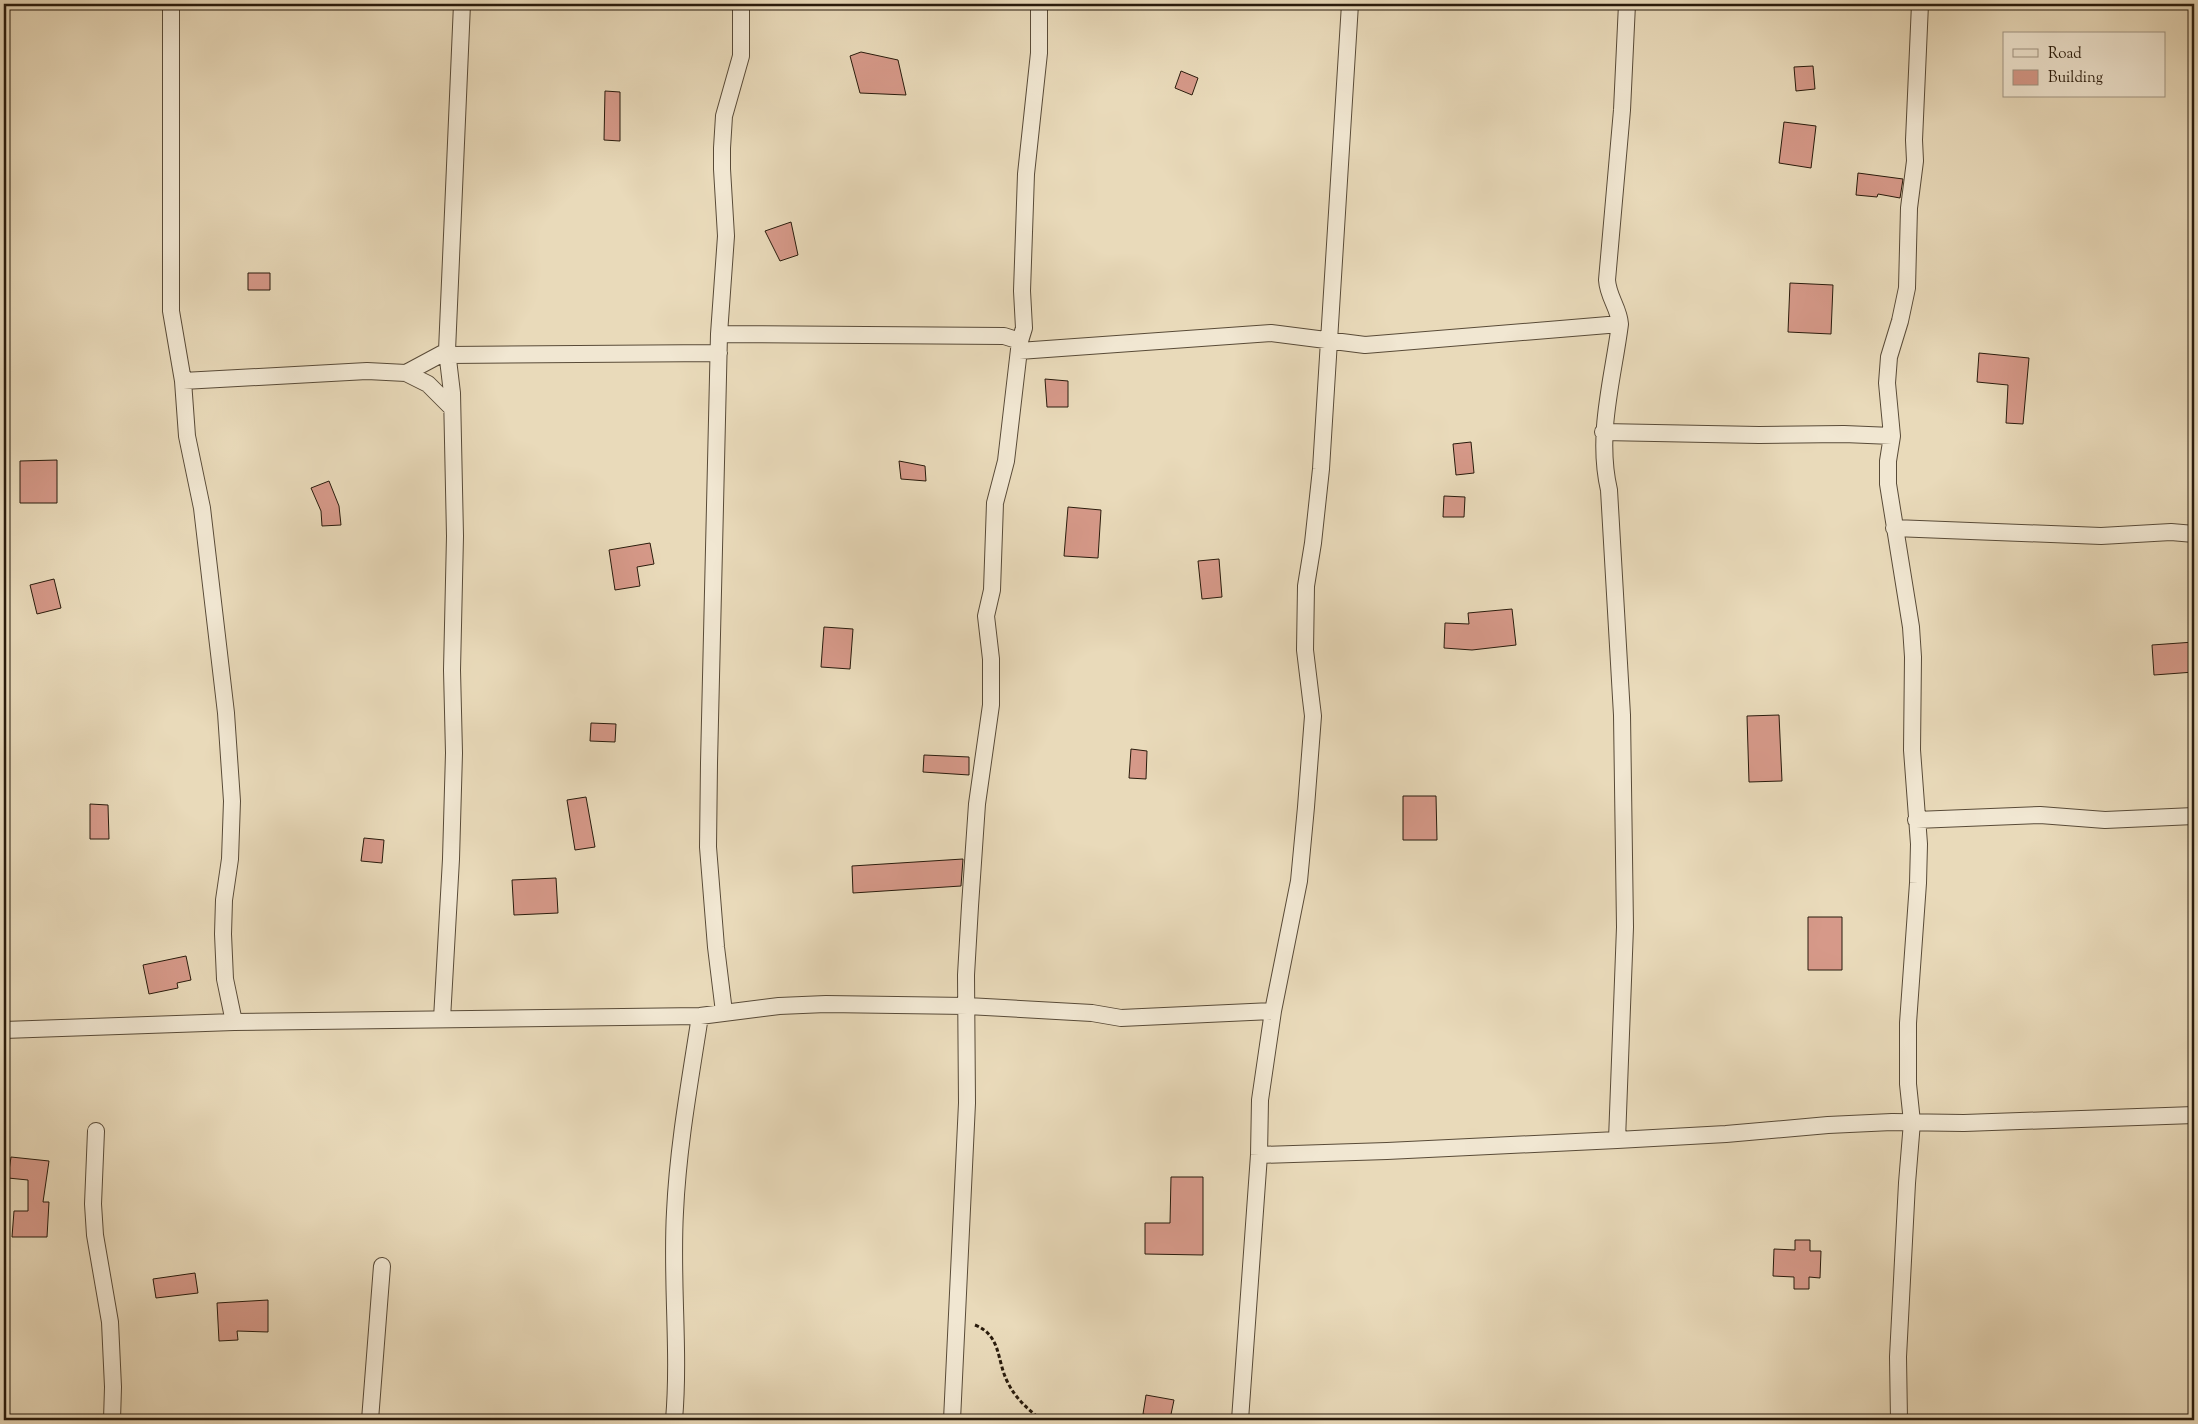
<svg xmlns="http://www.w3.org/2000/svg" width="2198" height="1424" font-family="'Sorts Mill Goudy',serif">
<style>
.building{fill:#d69989;stroke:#291b0c}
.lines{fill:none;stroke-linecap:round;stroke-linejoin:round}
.minor-casing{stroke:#594b38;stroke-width:18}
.path{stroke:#291b0c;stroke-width:3;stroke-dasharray:4 2.5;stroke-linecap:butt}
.minor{stroke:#f1e7d2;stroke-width:16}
</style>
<rect width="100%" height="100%" fill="#e9daba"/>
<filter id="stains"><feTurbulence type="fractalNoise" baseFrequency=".004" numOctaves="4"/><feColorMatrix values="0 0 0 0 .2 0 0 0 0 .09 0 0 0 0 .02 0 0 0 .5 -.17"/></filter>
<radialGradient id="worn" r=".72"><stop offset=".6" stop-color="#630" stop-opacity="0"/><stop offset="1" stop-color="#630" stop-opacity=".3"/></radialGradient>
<path class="building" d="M 861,52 L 898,60 L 906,95 L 860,93 L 850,56 Z
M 1813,66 L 1815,89 L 1796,91 L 1794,67 Z
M 1181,71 L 1198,78 L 1192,95 L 1175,88 Z
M 605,91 L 620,92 L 620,141 L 604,140 Z
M 1784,122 L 1816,126 L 1811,168 L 1779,163 Z
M 1858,173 L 1903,179 L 1900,198 L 1878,194 L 1877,197 L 1856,195 Z
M 791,222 L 798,255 L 780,261 L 765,231 Z
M 248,273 L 270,273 L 270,290 L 248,290 Z
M 1790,283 L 1833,285 L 1831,334 L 1788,332 Z
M 1979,353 L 2029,358 L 2023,424 L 2006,423 L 2008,385 L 1977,382 Z
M 1045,379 L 1068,381 L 1068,407 L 1047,407 Z
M 1471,442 L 1474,473 L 1456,475 L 1453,444 Z
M 57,460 L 57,503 L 20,503 L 20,461 Z
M 899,461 L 925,466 L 926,481 L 901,479 Z
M 329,481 L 339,506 L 341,525 L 322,526 L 321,511 L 311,488 Z
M 1444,496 L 1465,497 L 1464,517 L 1443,517 Z
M 1068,507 L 1101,510 L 1098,558 L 1064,556 Z
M 650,543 L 654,564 L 637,567 L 640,586 L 615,590 L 609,550 Z
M 1219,559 L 1222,597 L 1202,599 L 1198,561 Z
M 54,579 L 61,608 L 37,614 L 30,585 Z
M 1512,609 L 1516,645 L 1472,650 L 1444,648 L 1445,623 L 1469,624 L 1468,613 Z
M 824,627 L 853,629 L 850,669 L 821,667 Z
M 2194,642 L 2194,672 L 2154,675 L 2152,645 Z
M 1779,715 L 1782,781 L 1749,782 L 1747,716 Z
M 591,723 L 616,724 L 615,742 L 590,741 Z
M 1131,749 L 1147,751 L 1146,779 L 1129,778 Z
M 924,755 L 969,757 L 969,775 L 923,772 Z
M 1403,796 L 1436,796 L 1437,840 L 1403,840 Z
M 586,797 L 595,847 L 575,850 L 567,800 Z
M 90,804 L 108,805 L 109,839 L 90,839 Z
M 364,838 L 384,840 L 382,863 L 361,861 Z
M 963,859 L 961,886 L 853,893 L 852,866 Z
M 556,878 L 558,913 L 514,915 L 512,880 Z
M 1808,917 L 1842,917 L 1842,970 L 1808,970 Z
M 186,956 L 191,980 L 177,983 L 178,988 L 149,994 L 143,965 Z
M 11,1157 L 49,1161 L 43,1202 L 49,1202 L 47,1237 L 12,1237 L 14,1211 L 28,1211 L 28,1180 L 8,1178 Z
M 1171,1177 L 1203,1177 L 1203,1255 L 1145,1254 L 1145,1223 L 1170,1223 Z
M 1795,1240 L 1810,1240 L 1810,1251 L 1821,1251 L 1820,1278 L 1809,1277 L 1809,1289 L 1794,1289 L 1794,1277 L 1773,1276 L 1774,1249 L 1795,1250 Z
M 195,1273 L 198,1293 L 156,1298 L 153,1279 Z
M 268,1300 L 268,1332 L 237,1331 L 238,1340 L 219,1341 L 217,1303 Z
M 1146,1395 L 1174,1400 L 1170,1419 L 1143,1414 Z"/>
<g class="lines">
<g class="minor-casing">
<path id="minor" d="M 171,4 L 171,311 L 183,381 L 187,436 L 202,508 L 226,713 L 232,801 L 230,859 L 224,900 L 223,934 L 225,979 L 234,1022
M 719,334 L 1004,336 L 1020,341 L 1024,328 L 1022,291 L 1026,174 L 1039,53 L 1039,4
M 1019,351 L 1271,333 L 1365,345 L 1620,324
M 448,355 L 719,353
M 406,373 L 447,351
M 183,381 L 367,371 L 406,373 L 428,384 L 452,408
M 1603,432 L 1759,435 L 1844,434 L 1892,436
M 1894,528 L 2101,536 L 2171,532 L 2194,534
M 1916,820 L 2040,815 L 2105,820 L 2194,816
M 724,1012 L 716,947 L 708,847 L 709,763 L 719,334 L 726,236 L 722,169 L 722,148 L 724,116 L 741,56 L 741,4
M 442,1019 L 451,859 L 454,753 L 452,670 L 455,536 L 452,393 L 447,351 L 462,4
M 4,1030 L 234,1022 L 700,1016 L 779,1006 L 826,1004 L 967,1006 L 1092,1013 L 1121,1018 L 1273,1011
M 96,1131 L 93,1204 L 95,1235 L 110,1322 L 113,1387 L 112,1420
M 1617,1140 L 1625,927 L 1622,715 L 1609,490 C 1596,434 1613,379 1620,324 C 1619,308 1608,297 1607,280 L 1622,110 L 1627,4
M 1259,1155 L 1387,1151 L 1617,1140 L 1726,1134 L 1828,1125 L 1892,1122 L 1964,1123 L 2194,1115
M 370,1420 L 382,1266
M 674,1420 C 680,1351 671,1281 675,1212 C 678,1146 690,1081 700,1016
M 952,1420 L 967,1103 L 966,975 L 970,906 L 977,804 L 991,705 L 991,659 L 986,616 L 992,590 L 995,503 L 1006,461 L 1020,341
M 1240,1420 L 1259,1155 L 1260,1100 L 1273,1011 L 1299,881 L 1306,807 L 1313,716 L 1305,650 L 1306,586 L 1313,543 L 1321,469 L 1350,4
M 1899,1420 L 1898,1357 L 1907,1183 L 1912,1122 L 1908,1084 L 1908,1023 L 1918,883 L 1919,844 L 1912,750 L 1913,657 L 1911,627 L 1888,484 L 1888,461 L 1892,436 L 1887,383 L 1889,357 L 1900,321 L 1907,288 L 1909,208 L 1915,161 L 1914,140 L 1920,4"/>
</g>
<path class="path" d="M 975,1325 C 1002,1336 996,1360 1008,1383 C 1016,1399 1027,1408 1041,1420"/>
<use href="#minor" class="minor"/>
</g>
<rect width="2198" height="1424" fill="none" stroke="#e9daba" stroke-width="20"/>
<rect x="5" y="5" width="2188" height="1414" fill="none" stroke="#291b0c" stroke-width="2.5"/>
<rect x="10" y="10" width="2178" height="1404" fill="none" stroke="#291b0c"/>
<rect x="2003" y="32" width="162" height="65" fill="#f1e7d2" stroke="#a19583"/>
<rect x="2013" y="49" width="25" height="8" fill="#f1e7d2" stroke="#a19583"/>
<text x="2048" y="58" font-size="15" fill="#291b0c">Road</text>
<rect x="2013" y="70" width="25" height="15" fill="#d69989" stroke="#a19583"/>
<text x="2048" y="82" font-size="15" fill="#291b0c">Building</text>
<rect width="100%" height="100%" filter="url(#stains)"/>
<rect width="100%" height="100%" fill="url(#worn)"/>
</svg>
